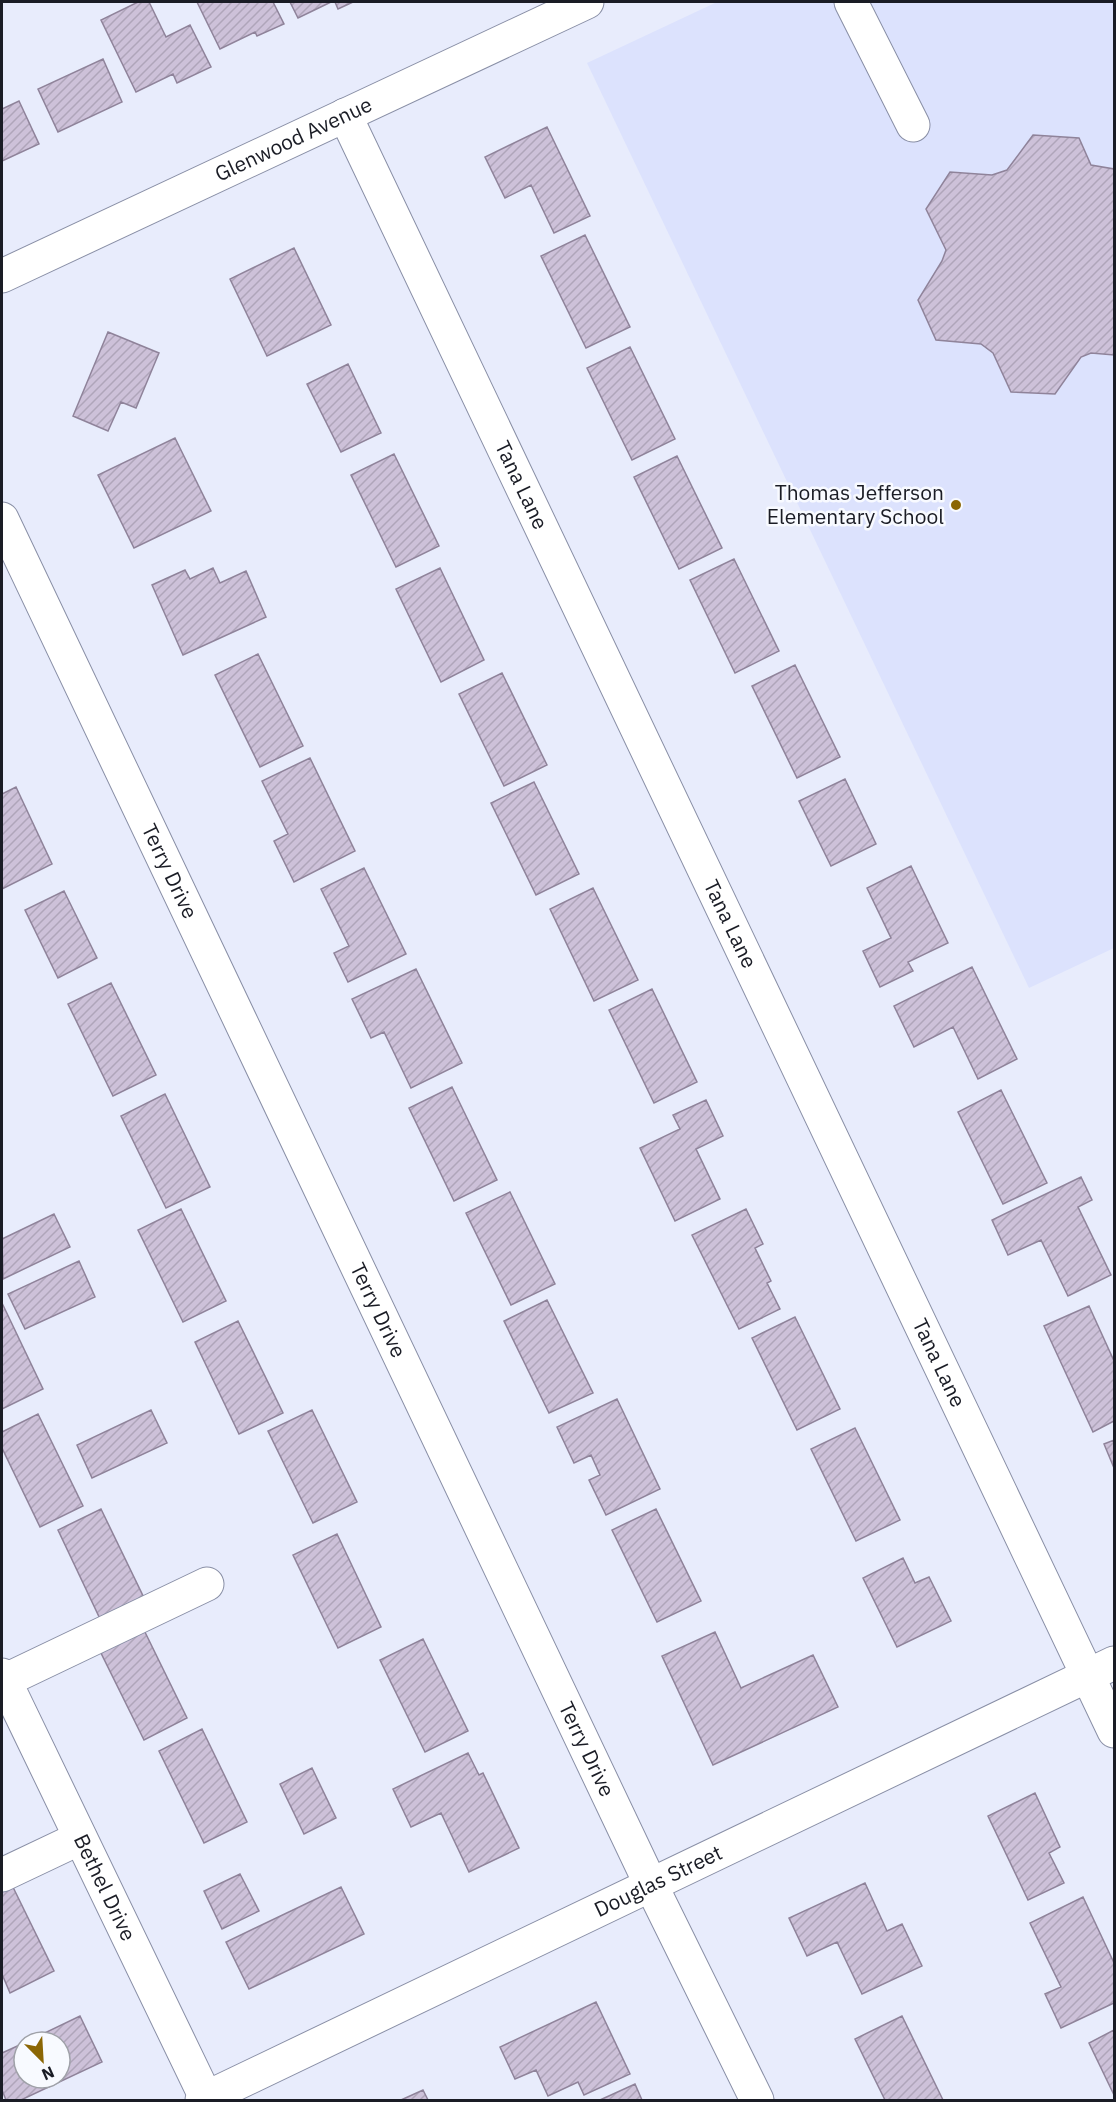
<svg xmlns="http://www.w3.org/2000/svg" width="1116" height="2102" font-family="'IBM Plex Sans',sans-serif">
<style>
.built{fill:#dce2fd}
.building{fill:url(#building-hatch);stroke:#8f839a;stroke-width:1.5}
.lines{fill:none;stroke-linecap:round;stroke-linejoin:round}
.minor-casing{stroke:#898fa6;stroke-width:35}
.minor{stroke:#fff;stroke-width:33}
.poi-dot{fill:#8b6605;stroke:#f8faff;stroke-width:2}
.labels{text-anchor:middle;stroke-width:5;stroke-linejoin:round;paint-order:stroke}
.street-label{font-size:21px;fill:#1a1c25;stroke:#f8faff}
.poi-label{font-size:21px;fill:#1a1c25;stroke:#f8faff;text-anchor:end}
</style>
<defs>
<pattern id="building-hatch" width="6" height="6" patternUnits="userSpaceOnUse" patternTransform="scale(1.5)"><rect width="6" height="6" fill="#cdc1d9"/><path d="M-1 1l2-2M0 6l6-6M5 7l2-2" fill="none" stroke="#afa5ba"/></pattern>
</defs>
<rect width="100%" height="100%" fill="#e8ecfc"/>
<path class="built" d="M 717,2 L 1114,2 L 1114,948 L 1029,988 L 587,63 Z"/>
<path class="building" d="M 138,2 L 149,2 L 166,37 L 190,25 L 211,67 L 177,83 L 173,74 L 136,92 L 101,20 Z
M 197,2 L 273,2 L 284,24 L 257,36 L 255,32 L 220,49 Z
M 290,2 L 331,2 L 298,18 Z
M 335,2 L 353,2 L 338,9 Z
M 103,59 L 122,102 L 58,132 L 38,89 Z
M 19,101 L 39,144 L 2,161 L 2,109 Z
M 547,127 L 590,216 L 554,233 L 531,185 L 505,198 L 485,157 Z
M 1033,135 L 1079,138 L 1091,165 L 1114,169 L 1114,355 L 1091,353 L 1081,357 L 1055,394 L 1011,392 L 993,353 L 981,344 L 936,340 L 918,300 L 942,261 L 946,250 L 926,209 L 950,172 L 992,175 L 1007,170 Z
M 585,235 L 630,327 L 586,348 L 541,256 Z
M 294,248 L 331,325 L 267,356 L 230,279 Z
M 108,332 L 159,353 L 136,408 L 121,402 L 108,431 L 73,416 Z
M 630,347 L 675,439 L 632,460 L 587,368 Z
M 348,364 L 381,433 L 341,452 L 307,384 Z
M 175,438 L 211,511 L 134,548 L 98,475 Z
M 394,454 L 439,546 L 396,567 L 351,475 Z
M 677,456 L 722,548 L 679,569 L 634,477 Z
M 734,559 L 779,651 L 735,673 L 690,580 Z
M 213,568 L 220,583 L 246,571 L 266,617 L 183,655 L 152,585 L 185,570 L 190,579 Z
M 440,568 L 484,660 L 441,682 L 396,589 Z
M 258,654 L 303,746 L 260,767 L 215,675 Z
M 795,665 L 840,757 L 797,778 L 752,686 Z
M 502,673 L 547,765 L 504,786 L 459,694 Z
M 310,758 L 355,851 L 294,882 L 274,841 L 288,834 L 262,781 Z
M 845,779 L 876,844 L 831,866 L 799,801 Z
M 534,782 L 579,874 L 536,895 L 491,803 Z
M 16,787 L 52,864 L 2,889 L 2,794 Z
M 911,866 L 948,943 L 908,962 L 913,971 L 880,987 L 863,951 L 891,938 L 867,888 Z
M 364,868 L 406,954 L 348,982 L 334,953 L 349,946 L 321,889 Z
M 593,888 L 638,980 L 594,1001 L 550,909 Z
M 64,891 L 97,958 L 58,978 L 25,910 Z
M 972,967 L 1017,1059 L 978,1079 L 953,1027 L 914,1047 L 894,1006 Z
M 416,969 L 462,1063 L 411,1088 L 384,1032 L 371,1038 L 352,999 Z
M 111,983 L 156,1075 L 113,1096 L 68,1004 Z
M 652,989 L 697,1082 L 654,1103 L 609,1010 Z
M 452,1087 L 497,1180 L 454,1201 L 409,1108 Z
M 1001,1090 L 1047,1183 L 1003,1204 L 958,1112 Z
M 165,1094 L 210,1187 L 166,1208 L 121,1116 Z
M 706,1100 L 723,1136 L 696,1149 L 720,1199 L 675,1221 L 640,1148 L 680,1129 L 673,1115 Z
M 1081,1177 L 1092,1200 L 1078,1207 L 1111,1275 L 1068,1296 L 1041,1240 L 1008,1255 L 992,1220 Z
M 510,1192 L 555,1284 L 511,1305 L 466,1213 Z
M 181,1209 L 226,1301 L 183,1322 L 138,1230 Z
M 746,1209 L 763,1244 L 755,1248 L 771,1281 L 767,1283 L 780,1309 L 739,1329 L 692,1235 Z
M 54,1214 L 70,1247 L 3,1279 L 2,1239 Z
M 79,1261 L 95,1297 L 25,1329 L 8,1294 Z
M 547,1300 L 593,1393 L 549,1413 L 504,1321 Z
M 2,1303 L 43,1389 L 2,1409 Z
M 1089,1306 L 1114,1361 L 1114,1421 L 1093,1432 L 1044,1326 Z
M 795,1317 L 840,1409 L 797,1430 L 752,1338 Z
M 238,1321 L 283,1413 L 239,1434 L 195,1342 Z
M 617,1399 L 660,1489 L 606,1515 L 589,1480 L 600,1475 L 591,1455 L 574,1463 L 557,1427 Z
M 151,1410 L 167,1443 L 92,1478 L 77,1445 Z
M 312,1410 L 357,1502 L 313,1523 L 268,1431 Z
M 38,1414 L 83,1506 L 40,1527 L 2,1448 L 2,1432 Z
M 855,1428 L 900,1520 L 856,1541 L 811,1449 Z
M 1114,1440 L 1114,1468 L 1104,1444 Z
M 101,1509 L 146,1602 L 102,1623 L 58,1530 Z
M 656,1509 L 701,1601 L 657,1622 L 612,1530 Z
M 337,1534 L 381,1627 L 338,1648 L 293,1555 Z
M 903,1558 L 915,1583 L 929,1577 L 951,1621 L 897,1647 L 863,1578 Z
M 142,1626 L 187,1718 L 144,1740 L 98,1647 Z
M 715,1632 L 741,1688 L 813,1655 L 838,1707 L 713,1765 L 662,1656 Z
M 423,1639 L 468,1731 L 425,1752 L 380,1660 Z
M 202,1729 L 247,1822 L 204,1843 L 159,1751 Z
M 468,1753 L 479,1775 L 483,1773 L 519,1848 L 469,1872 L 441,1813 L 411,1827 L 393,1789 Z
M 312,1768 L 336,1818 L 304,1834 L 280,1784 Z
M 1035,1793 L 1060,1847 L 1049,1853 L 1064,1883 L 1028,1900 L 988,1816 Z
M 240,1874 L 259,1911 L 222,1929 L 204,1891 Z
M 9,1879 L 54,1971 L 10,1993 L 2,1974 L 2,1883 Z
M 865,1883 L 887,1931 L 902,1924 L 922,1966 L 862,1994 L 837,1942 L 807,1956 L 789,1918 Z
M 341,1887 L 364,1934 L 249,1989 L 226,1942 Z
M 1083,1897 L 1114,1963 L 1114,2003 L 1061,2028 L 1045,1994 L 1061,1987 L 1030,1923 Z
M 596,2002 L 630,2074 L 584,2095 L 578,2082 L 548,2096 L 536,2070 L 515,2079 L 500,2047 Z
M 80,2016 L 102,2062 L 21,2100 L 6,2100 L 2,2090 L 2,2053 L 24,2043 L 24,2078 L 60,2078 L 60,2042 L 26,2042 Z
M 902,2016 L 943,2100 L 885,2100 L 855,2039 Z
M 1114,2030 L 1114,2095 L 1089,2043 Z
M 635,2084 L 642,2100 L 600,2100 Z
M 423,2090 L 428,2100 L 401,2100 Z"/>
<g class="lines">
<g class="minor-casing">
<g id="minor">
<path d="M 851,2 L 913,125"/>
<path id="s1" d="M 345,115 L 1114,1731"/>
<path id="s2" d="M 2,276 L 587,2"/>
<path id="s3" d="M 2,519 L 651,1885 L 757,2100"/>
<path id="s4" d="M 2,1675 L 207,2100"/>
<path d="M 4,1681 L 207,1584"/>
<path d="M 2,1875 L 80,1838"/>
<path id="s5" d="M 202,2100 L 1114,1663"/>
</g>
</g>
<use href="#minor" class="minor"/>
</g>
<circle class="poi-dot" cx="956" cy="505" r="6"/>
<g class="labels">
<g class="street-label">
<text dy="7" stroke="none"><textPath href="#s2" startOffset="322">Glenwood Avenue</textPath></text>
<text dy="7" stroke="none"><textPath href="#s1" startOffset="410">Tana Lane</textPath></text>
<text dy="7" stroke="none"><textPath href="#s3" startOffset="390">Terry Drive</textPath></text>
<text dy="7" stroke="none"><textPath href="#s1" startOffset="896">Tana Lane</textPath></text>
<text dy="7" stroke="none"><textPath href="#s3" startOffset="876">Terry Drive</textPath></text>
<text dy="7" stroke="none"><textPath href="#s1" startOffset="1382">Tana Lane</textPath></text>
<text dy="7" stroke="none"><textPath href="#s3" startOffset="1362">Terry Drive</textPath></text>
<text dy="7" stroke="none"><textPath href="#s5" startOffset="506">Douglas Street</textPath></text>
<text dy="7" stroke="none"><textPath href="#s4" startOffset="236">Bethel Drive</textPath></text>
</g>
<g class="poi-label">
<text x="944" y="500">Thomas Jefferson<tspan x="944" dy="24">Elementary School</tspan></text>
</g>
</g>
<rect width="1116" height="2102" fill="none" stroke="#1a1c25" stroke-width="6"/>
<g transform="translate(42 2060) rotate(156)"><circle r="28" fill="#f8faff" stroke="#9fa1a8" stroke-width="1.5"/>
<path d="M0-4.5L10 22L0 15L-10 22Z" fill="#8b6605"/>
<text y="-9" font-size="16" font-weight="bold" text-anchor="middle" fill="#1a1c25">N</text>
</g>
</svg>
